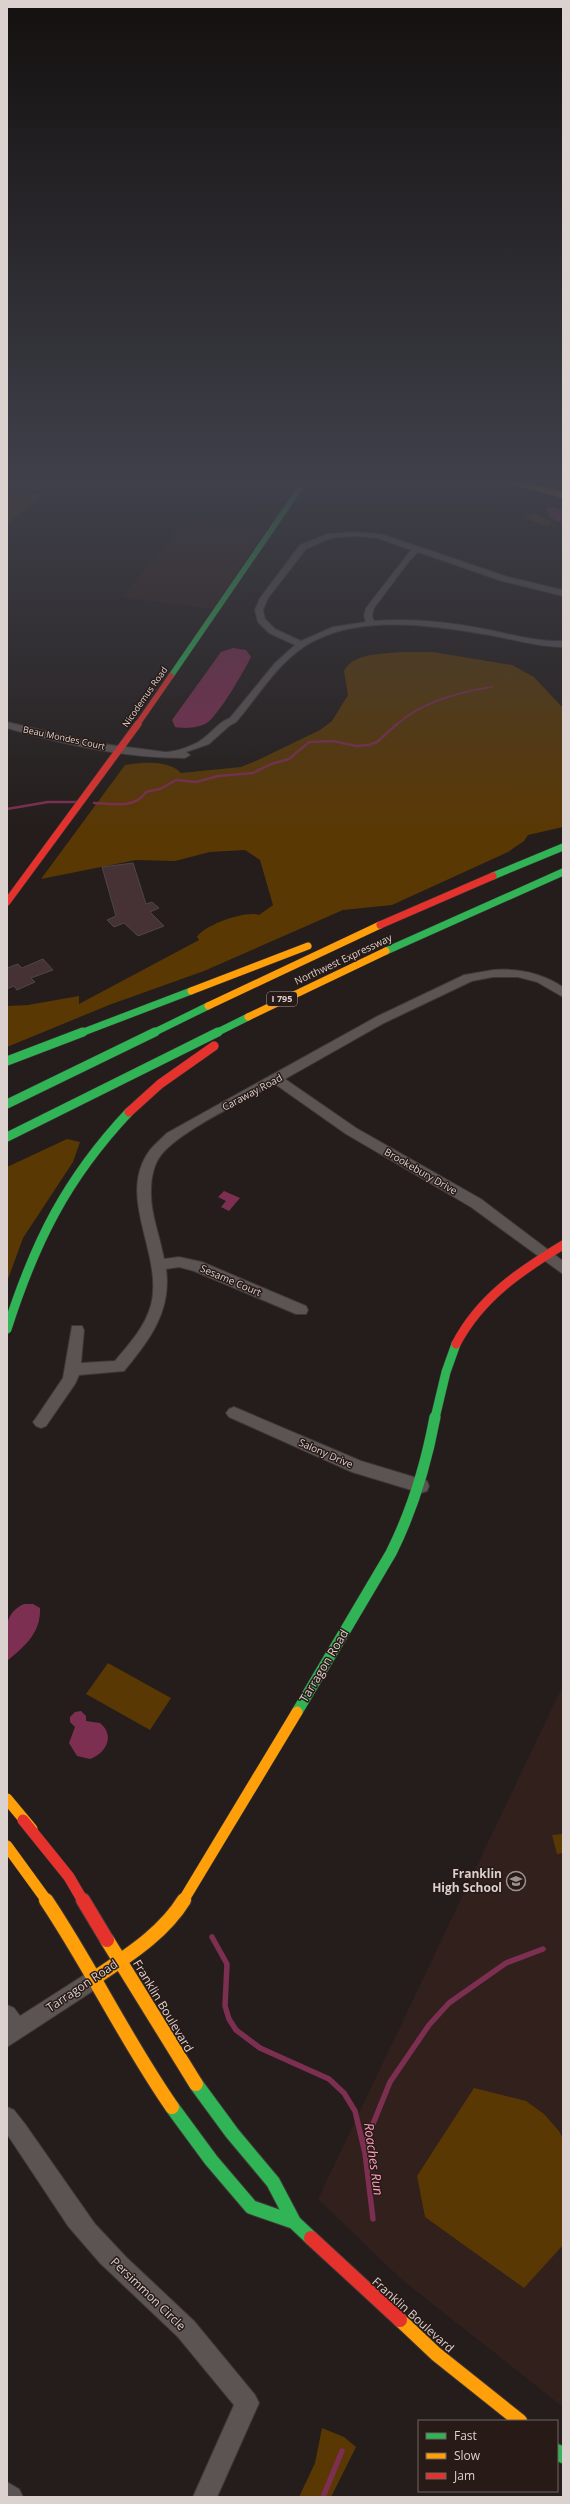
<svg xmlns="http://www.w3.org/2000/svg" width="570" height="2504" font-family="'Open Sans',sans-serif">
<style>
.built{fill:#32201c}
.green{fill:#593804}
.water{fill:#7c2f50}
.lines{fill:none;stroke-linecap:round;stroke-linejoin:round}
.stream-far2{stroke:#7c2f50;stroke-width:2}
.stream-far1{stroke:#7c2f50;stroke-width:2.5}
.stream{stroke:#7c2f50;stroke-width:5.5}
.building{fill:#463235;stroke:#4d4746}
.street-casing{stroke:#3e3737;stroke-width:2}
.fast-far4-casing{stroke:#3e3737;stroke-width:6}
.fast-far3-casing{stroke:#3e3737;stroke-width:8}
.fast-far2-casing{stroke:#3e3737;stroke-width:10}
.fast-far1-casing{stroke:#3e3737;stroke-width:12}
.fast-casing{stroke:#3e3737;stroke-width:16}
.slow-far3-casing{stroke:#3e3737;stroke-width:6}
.slow-far2-casing{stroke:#3e3737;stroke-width:8}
.slow-far1-casing{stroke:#3e3737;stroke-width:12}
.slow-casing{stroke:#3e3737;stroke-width:16}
.jam-far4-casing{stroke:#3e3737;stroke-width:6}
.jam-far3-casing{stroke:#3e3737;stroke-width:8}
.jam-far2-casing{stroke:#3e3737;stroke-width:10}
.jam-far1-casing{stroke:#3e3737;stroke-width:12}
.jam-casing{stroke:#3e3737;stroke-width:16}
.street{fill:#5b5453;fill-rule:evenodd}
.fast-far4{stroke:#30b455;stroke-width:5.5}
.fast-far3{stroke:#30b455;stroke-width:7}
.fast-far2{stroke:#30b455;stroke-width:9}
.fast-far1{stroke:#30b455;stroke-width:11}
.fast{stroke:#30b455;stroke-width:14}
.slow-far3{stroke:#ff9f0a;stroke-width:5.5}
.slow-far2{stroke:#ff9f0a;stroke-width:7}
.slow-far1{stroke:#ff9f0a;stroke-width:11}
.slow{stroke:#ff9f0a;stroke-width:14}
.jam-far4{stroke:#e5322d;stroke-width:5.5}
.jam-far3{stroke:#e5322d;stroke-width:7}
.jam-far2{stroke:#e5322d;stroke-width:9}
.jam-far1{stroke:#e5322d;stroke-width:11}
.jam{stroke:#e5322d;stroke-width:14}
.labels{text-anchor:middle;stroke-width:3;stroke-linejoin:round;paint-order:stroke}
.far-street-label{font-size:9px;fill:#dbd1cf;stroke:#281b17}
.shield{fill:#281b17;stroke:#a59a98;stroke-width:1}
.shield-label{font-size:9px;font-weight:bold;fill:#dbd1cf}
.street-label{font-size:10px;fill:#dbd1cf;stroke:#281b17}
.near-street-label{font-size:12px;fill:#dbd1cf;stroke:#281b17}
.near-poi-label{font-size:12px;font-weight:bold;fill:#dbd1cf;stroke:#281b17;text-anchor:end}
.near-water-label{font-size:13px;font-style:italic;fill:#ff9ec1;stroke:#281b17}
</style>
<rect width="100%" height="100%" fill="#241d1b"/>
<path class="built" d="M 186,519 L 267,529 L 212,609 L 122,597 Z
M 563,1685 L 563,2407 L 401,2279 L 318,2199 Z"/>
<path class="green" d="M 507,478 L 563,478 L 563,493 Z
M 7,491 L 44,495 L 7,524 Z
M 535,514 L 553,523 L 547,526 L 526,518 L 526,516 Z
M 403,652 L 433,652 L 512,665 L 534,677 L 563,708 L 563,827 L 528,835 L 524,841 L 508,852 L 392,905 L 343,910 L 204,971 L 109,1005 L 7,1047 L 7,1006 L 28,1005 L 79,996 L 79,1004 L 199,940 L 197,937 C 204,925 246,910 259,915 L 273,905 L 260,860 L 245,850 L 210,852 L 175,861 L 136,860 L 41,879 L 125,765 C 142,762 169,760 181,773 L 241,767 L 258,760 L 320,730 L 332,721 L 348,695 L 344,671 C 354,652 384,654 403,652 Z
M 67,1139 L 80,1142 L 73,1162 L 23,1238 L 7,1282 L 7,1167 Z
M 108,1663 L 171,1698 L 150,1730 L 86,1694 Z
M 563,1834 L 563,1853 L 557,1854 L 552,1835 Z
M 474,2088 L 526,2101 L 544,2114 L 559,2131 L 563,2139 L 563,2245 L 524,2288 L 425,2217 L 417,2176 Z
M 322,2428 L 344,2437 L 356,2447 L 331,2497 L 299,2497 L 315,2463 Z"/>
<path class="water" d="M 552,507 L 563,510 L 563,521 L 556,521 L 549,516 L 546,508 Z
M 233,648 L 246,650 L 251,657 C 244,671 220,713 208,722 C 200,728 185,729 175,727 L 172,720 L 221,652 Z
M 224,1191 L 240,1198 L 229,1211 L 221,1207 L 226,1201 L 218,1197 Z
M 24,1604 L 33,1604 L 40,1608 C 41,1633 25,1646 7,1661 C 7,1638 0,1615 24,1604 Z
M 81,1711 L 86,1716 L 86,1721 L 100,1723 C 115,1735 107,1753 90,1759 L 77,1756 L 69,1743 L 75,1727 L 70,1722 L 70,1717 L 75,1712 Z"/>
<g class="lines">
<path class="stream-far2" d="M 396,725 C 421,702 459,692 492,687"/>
<path class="stream-far1" d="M 94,803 C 111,804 135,809 146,792 L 160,789 L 176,780 L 196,782 L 218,776 L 253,773 L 271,764 L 289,759 L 309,742 L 333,741 L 356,746 L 369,745 L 377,742 L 397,724
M 7,809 L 48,802 L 77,802"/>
<path class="stream" d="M 212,1937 L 227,1964 L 225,2006 L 229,2019 L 236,2030 L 260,2048 L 329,2079 L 344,2093 L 355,2111 L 365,2153 L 373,2219
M 364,2146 L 390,2082 L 429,2025 L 449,2003 L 506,1963 L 543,1949
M 323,2497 L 342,2451"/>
</g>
<path class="building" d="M 133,863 L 146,904 L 152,902 L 159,908 L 150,912 L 164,926 L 138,936 L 124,923 L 114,927 L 107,920 L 116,916 L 102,867 Z
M 43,959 L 53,970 L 31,978 L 35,982 L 17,990 L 14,986 L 7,989 L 7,968 L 18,964 L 22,968 Z"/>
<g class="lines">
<g class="street-casing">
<path id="street" d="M 354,532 L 381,534 L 508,577 L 563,590 L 563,596 L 502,581 L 418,552 L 410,560 L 374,608 L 372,616 L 374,621 C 411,618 449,622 484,629 C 511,634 536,642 563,641 L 563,647 C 535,647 510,638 483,634 C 425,624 348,613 298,651 C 273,670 256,699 236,722 L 229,726 L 209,744 L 186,752 L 190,755 L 185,758 C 125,758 65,745 7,728 L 7,722 L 96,743 L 165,752 C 176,752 196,745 204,738 C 213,731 219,722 230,718 L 275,663 L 295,645 L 269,633 L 258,622 L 255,610 L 260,598 L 300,545 L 327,534 ZM 354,536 L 377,538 L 411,550 L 366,608 L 364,616 L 366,622 L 333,627 L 301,641 L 275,629 L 265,619 L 263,610 L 268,598 L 306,549 L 331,538 Z
M 493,970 C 518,968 542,973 563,987 L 563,997 L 537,982 L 518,977 L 493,977 L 472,981 L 384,1023 L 285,1079 L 356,1128 L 481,1199 L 563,1261 L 563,1274 L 471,1207 L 346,1134 L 275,1084 C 244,1101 181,1130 161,1155 C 154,1164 151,1178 151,1190 C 150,1213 160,1236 164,1259 L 179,1257 L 202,1262 L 306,1306 L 308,1310 L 306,1314 L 296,1314 L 194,1271 L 179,1267 L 166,1269 C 172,1311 149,1341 124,1371 L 79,1375 L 75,1384 L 46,1426 L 41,1428 L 36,1426 L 33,1422 L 36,1418 L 63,1378 L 72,1326 L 82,1326 L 84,1330 L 81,1363 L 115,1361 C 129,1344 145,1327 151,1305 C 164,1254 115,1197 150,1150 C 155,1144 162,1138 167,1133 L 376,1017 L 464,975 Z
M 234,1407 L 361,1461 L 427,1481 L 429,1486 L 427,1491 L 421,1493 L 352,1472 L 229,1417 L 226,1413 L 229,1409 Z
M 95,1968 L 102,1971 L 105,1978 L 102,1985 L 7,2047 L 7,2005 L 14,2008 L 20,2016 Z
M 7,2107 L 14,2110 L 25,2124 L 95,2224 L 127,2258 L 194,2321 L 255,2395 L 259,2403 L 217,2497 L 193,2497 L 234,2405 L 178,2337 L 100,2263 L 68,2226 L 7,2134 Z
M 7,2482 L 19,2489 L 23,2497 L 7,2497 Z"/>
</g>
<g class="fast-far4-casing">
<path id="fast-far4" d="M 171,676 L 307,478"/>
</g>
<g class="fast-far3-casing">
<path id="fast-far3" d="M 493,876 L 563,847
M 386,951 L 563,872
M 81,1033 L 191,991
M 153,1033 L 208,1006
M 216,1033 L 248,1017"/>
</g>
<g class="fast-far2-casing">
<path id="fast-far2" d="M 7,1061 L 83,1032
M 7,1104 L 155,1032
M 7,1137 L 218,1032
M 7,1329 C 35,1242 66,1179 129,1112
M 435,1418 L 446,1372 L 456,1344"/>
</g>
<g class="fast-far1-casing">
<path id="fast-far1" d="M 297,1712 L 391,1553 C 413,1509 426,1465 435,1417"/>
</g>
<g class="fast-casing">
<path id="fast" d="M 196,2084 L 232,2133 L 273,2182 L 294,2222 L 311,2238
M 172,2107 L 211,2160 L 251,2207 L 294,2222
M 557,2451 L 563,2456"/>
</g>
<g class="slow-far3-casing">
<path id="slow-far3" d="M 498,478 L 563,495"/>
</g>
<g class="slow-far2-casing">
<path id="slow-far2" d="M 191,991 L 308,946
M 208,1006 L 380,925
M 248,1017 L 386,951"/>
</g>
<g class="slow-far1-casing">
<path id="slow-far1" d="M 7,1799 L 32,1829
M 7,1846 L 47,1901
M 183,1901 L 297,1712"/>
</g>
<g class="slow-casing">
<path id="slow" d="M 46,1900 C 91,1967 126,2041 172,2107
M 107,1940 L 196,2084
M 95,1978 C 127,1956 163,1934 184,1900
M 400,2320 L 436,2354 L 520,2421"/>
</g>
<g class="jam-far4-casing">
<path id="jam-far4" d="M 137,725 L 171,676"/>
</g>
<g class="jam-far3-casing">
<path id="jam-far3" d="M 7,902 L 138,724
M 380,925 L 493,876"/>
</g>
<g class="jam-far2-casing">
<path id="jam-far2" d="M 129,1112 L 160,1084 L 214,1046
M 456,1344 C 480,1298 520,1271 563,1245"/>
</g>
<g class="jam-far1-casing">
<path id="jam-far1" d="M 23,1820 L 69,1877 L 83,1901"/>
</g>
<g class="jam-casing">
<path id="jam" d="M 83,1900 L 107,1940
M 311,2238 L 400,2320"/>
</g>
<use href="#street" class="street"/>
<use href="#fast-far4" class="fast-far4"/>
<use href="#fast-far3" class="fast-far3"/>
<use href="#fast-far2" class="fast-far2"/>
<use href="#fast-far1" class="fast-far1"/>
<use href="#fast" class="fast"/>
<use href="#slow-far3" class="slow-far3"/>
<use href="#slow-far2" class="slow-far2"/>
<use href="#slow-far1" class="slow-far1"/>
<use href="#slow" class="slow"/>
<use href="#jam-far4" class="jam-far4"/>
<use href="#jam-far3" class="jam-far3"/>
<use href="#jam-far2" class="jam-far2"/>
<use href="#jam-far1" class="jam-far1"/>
<use href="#jam" class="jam"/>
</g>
<linearGradient id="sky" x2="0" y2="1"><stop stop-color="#14100f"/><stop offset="0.58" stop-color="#3f404a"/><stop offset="1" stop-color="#3f404a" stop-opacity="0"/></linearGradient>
<rect width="570" height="829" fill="url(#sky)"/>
<defs>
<g id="school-ring" transform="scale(1)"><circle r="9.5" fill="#281b17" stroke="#9b9290" stroke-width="1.5"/><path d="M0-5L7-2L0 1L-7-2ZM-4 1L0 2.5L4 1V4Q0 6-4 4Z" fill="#9b9290"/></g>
</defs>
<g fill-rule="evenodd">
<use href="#school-ring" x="516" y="1881"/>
</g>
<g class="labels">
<g class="far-street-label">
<text transform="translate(145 697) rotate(-55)" y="3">Nicodemus Road</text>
<text transform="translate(64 738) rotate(12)" y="3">Beau Mondes Court</text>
</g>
<rect class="shield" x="267" y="992" width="30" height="14" rx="3"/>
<g class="shield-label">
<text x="282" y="1002">I 795</text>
</g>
<g class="street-label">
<text transform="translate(343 959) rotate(-25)" y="4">Northwest Expressway</text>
<text transform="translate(252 1092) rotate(-28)" y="4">Caraway Road</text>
<text transform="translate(421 1171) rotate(30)" y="4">Brookebury Drive</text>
<text transform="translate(231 1280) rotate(23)" y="4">Sesame Court</text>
<text transform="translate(326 1453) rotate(24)" y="4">Salony Drive</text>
</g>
<g class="near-street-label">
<text transform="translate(324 1666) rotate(-59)" y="4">Tarragon Road</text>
<text transform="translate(82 1986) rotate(-34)" y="4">Tarragon Road</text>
<text transform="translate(163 2006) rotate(59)" y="4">Franklin Boulevard</text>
<text transform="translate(148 2294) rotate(44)" y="4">Persimmon Circle</text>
<text transform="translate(413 2315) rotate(42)" y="4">Franklin Boulevard</text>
</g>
<g class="near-poi-label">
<text x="502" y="1878">Franklin<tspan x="502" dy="14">High School</tspan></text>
</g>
<g class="near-water-label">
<text transform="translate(374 2159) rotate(82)" y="5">Roaches Run</text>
</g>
</g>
<rect width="570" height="2504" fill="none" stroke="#dbd1cf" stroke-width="16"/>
<rect x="418" y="2420" width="140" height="72" fill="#281b17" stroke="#706461"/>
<rect x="426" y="2433" width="20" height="6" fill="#30b455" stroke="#706461"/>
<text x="454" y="2440" font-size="12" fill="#dbd1cf">Fast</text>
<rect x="426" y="2453" width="20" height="6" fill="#ff9f0a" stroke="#706461"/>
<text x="454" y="2460" font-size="12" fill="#dbd1cf">Slow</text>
<rect x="426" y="2473" width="20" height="6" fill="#e5322d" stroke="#706461"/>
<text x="454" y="2480" font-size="12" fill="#dbd1cf">Jam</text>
</svg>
